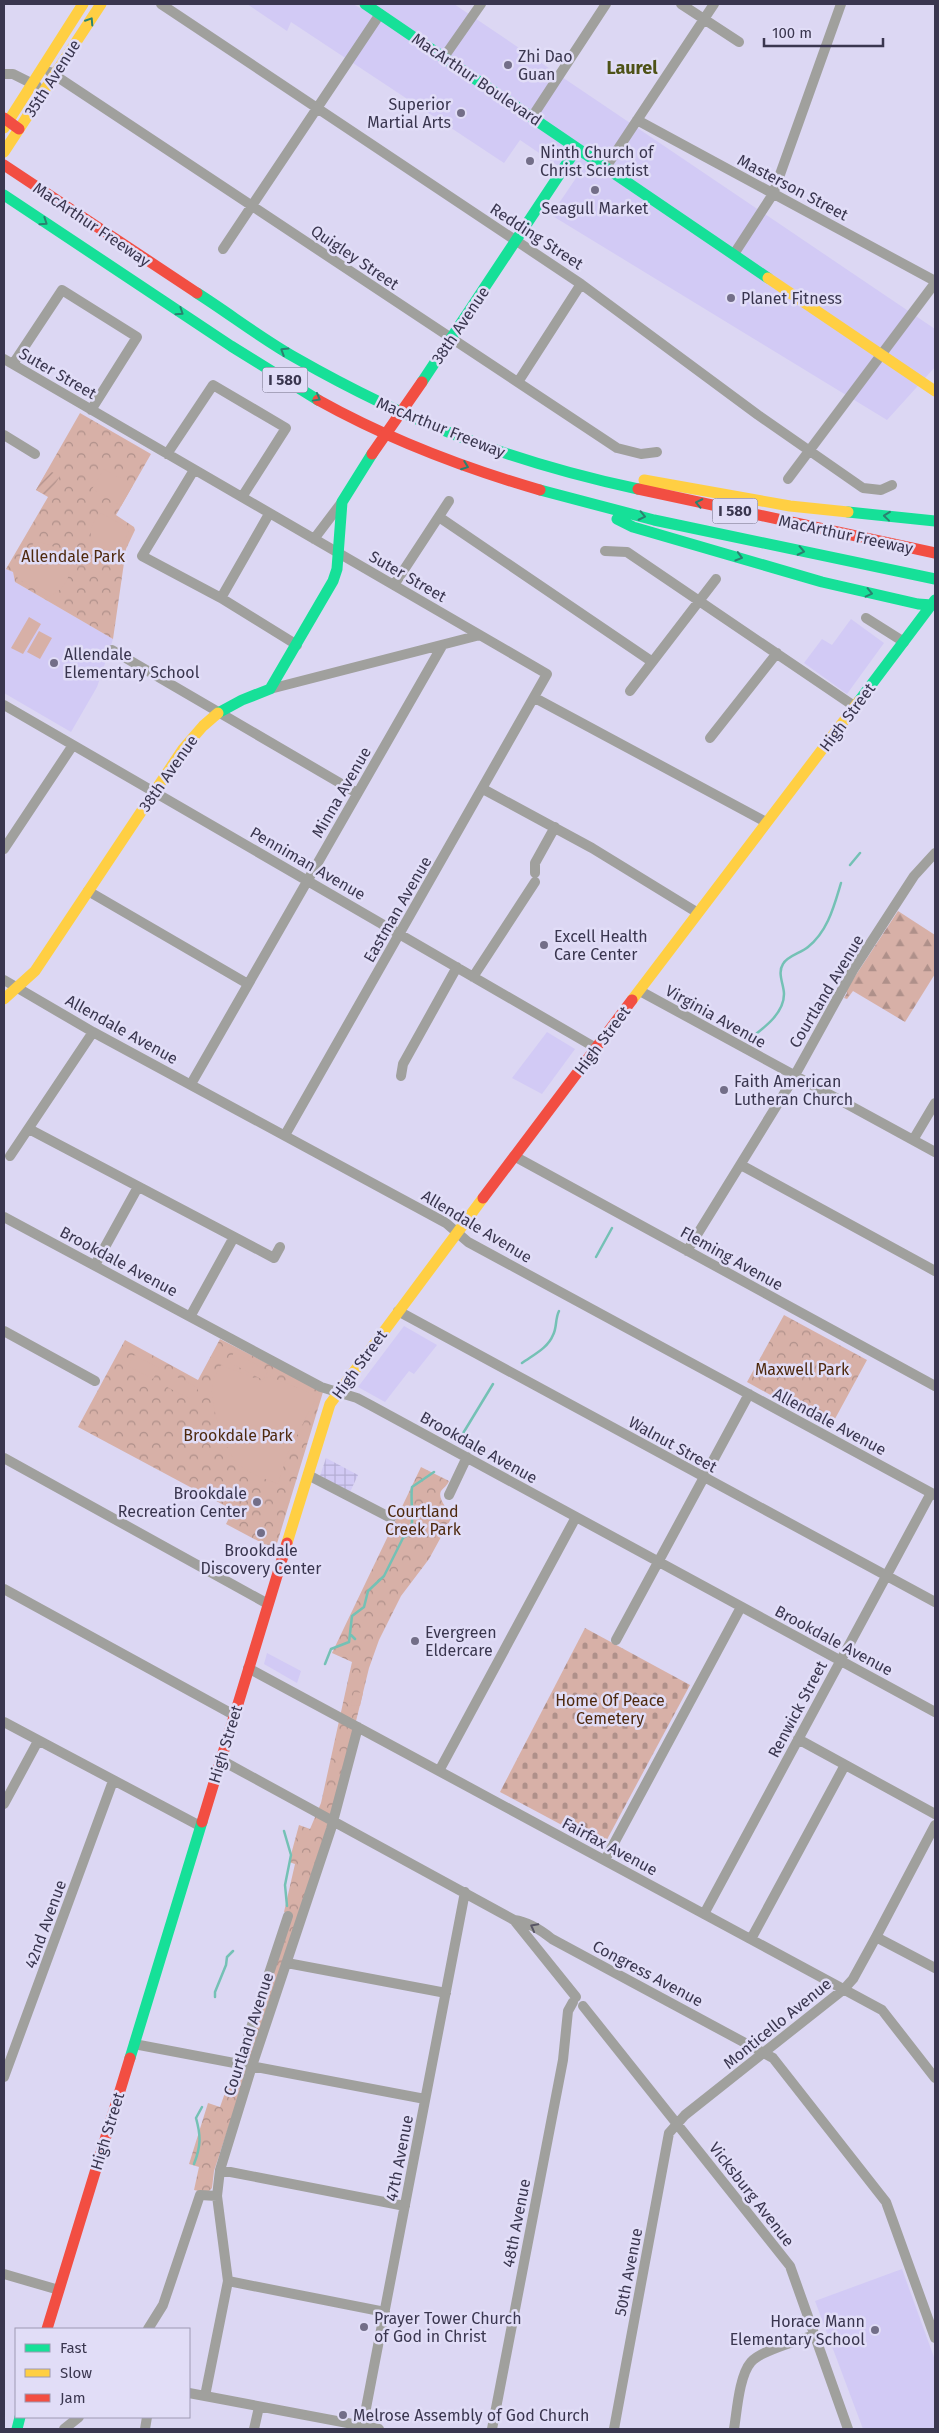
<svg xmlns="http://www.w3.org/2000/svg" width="939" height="2433" font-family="'Fira Sans',sans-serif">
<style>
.built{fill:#d2caf5}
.industrial{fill:url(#industrial-grid)}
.forest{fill:url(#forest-firs)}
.cemetery{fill:url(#cemetery-stones)}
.park{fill:url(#park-crowns)}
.garden{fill:url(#garden-furrows)}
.pitch{fill:#d7b0a7}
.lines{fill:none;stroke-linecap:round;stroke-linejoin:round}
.stream{stroke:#74c1b5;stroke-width:2.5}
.street{stroke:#a0a09d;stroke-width:10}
.fast{stroke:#16e098;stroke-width:11}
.slow{stroke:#ffcf43;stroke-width:11}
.jam{stroke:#f24e42;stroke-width:11}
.jam-bridge{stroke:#f24e42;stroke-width:11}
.oneway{stroke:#2a8270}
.oneway2{stroke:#595666}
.poi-dot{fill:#736e88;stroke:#e1ddf7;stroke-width:2}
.labels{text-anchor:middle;stroke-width:5;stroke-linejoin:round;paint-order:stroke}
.shield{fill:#e1ddf7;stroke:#6c6881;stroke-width:1}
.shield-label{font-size:15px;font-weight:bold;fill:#3a364f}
.poi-label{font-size:16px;fill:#3a364f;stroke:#e1ddf7;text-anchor:start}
.street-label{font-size:16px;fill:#3a364f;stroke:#e1ddf7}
.park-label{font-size:16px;fill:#4e290e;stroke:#e1ddf7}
.neighbourhood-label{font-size:18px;font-weight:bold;fill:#4e5217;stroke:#e1ddf7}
</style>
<defs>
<pattern id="industrial-grid" width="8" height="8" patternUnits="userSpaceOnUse" patternTransform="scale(1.25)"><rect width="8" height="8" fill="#d2caf5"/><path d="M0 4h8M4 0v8" fill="none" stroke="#b5aed4"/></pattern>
<pattern id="forest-firs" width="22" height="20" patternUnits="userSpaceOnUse" patternTransform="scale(1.25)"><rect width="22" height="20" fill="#d7b0a7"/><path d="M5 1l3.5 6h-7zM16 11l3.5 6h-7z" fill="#af908a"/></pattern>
<pattern id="cemetery-stones" width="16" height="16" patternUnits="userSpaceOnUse" patternTransform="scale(1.25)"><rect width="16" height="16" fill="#d7b0a7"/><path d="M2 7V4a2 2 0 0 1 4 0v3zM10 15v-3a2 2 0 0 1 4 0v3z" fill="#af908a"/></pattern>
<pattern id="park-crowns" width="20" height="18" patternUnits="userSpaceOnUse" patternTransform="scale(1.25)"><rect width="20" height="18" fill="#d7b0a7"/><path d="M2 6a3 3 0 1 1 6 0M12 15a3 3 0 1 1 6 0" fill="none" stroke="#af908a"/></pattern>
<pattern id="garden-furrows" width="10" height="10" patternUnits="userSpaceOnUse" patternTransform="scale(1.25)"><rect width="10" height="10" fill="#d7b0a7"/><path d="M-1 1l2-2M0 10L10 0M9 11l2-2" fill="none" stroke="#af908a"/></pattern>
</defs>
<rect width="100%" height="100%" fill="#dcd7f3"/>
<path class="built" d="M 247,4 L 353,4 L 360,8 L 363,4 L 454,4 L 935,329 L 935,367 L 887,420 L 551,215 L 576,178 L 520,140 L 504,163 L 291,22 L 287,31 Z
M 6,569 L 13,572 L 15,582 L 113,639 L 97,687 L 71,732 L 4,693 L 4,572 Z
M 851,619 L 884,643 L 847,694 L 804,663 L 822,639 L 832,645 Z
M 547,1032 L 575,1049 L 542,1094 L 512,1078 Z
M 404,1326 L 437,1345 L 414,1374 L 409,1371 L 385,1402 L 358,1387 Z
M 267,1653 L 301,1671 L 297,1683 L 264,1664 Z
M 902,2269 L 935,2360 L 935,2428 L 863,2429 L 815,2301 Z"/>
<path class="industrial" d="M 326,1458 L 358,1475 L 350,1492 L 320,1476 Z"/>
<path class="forest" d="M 898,911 L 935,935 L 935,974 L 905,1022 L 853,991 L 847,999 L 844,998 L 847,993 L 846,990 Z"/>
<path class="cemetery" d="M 585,1628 L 690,1685 L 603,1847 L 500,1792 Z"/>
<path class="park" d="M 80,413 L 151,454 L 116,515 L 134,527 L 135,530 L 126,549 L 113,639 L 15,582 L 13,572 L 6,569 L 48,497 L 36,490 Z
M 784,1315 L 867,1360 L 830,1428 L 747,1382 Z
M 220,1339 L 323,1392 L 275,1550 L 226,1524 L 233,1510 L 78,1427 L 125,1340 L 198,1380 Z
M 421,1467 L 449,1481 C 447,1486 444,1487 441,1491 C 437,1498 448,1511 453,1515 L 429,1559 L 401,1596 L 379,1640 L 369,1668 L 336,1803 L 214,2171 L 212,2188 L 207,2193 L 194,2190 L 199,2167 L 189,2164 L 208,2103 L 220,2107 L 232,2073 L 245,2055 L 290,1914 L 284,1912 L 295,1864 L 289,1862 L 299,1825 L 310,1829 L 321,1803 L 352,1662 L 332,1653 Z"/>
<path class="garden" d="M 48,470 L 60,476 L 48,496 L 36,490 Z"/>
<path class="pitch" d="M 104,469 L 133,485 L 121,506 L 92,489 Z
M 101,513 L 128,528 L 129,532 L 116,556 C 89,555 83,530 101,513 Z
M 34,542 C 70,542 84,582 48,597 L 18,579 L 16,574 Z
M 29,617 L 41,624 L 23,654 L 11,648 Z
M 39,631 L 52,638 L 40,659 L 27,652 Z
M 234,1352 L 268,1371 L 263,1380 L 229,1362 Z
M 134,1355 L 159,1368 L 153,1379 L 128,1366 Z
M 221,1365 L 264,1382 L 268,1376 L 311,1393 L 315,1400 L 287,1455 L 278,1484 C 266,1479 249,1474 239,1465 C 226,1454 211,1407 212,1390 C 212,1380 216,1373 221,1365 Z
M 173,1375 L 198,1388 L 192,1400 L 167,1387 Z
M 354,1692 L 363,1693 L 360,1706 L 351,1705 Z"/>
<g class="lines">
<path class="stream" d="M 850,865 L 860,853
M 752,1037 C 765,1027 784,1013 784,994 C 784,985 777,973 783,964 C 787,956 801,953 808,947 C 828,931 834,906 841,883
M 596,1257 L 612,1228
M 522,1363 C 533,1355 548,1348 553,1335 C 557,1328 555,1319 559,1311
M 462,1435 L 493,1384
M 351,1635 L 355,1639
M 325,1664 L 331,1649 L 349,1642 L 352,1616 L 364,1607 L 368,1591 L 384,1576 L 403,1538 L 410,1534 C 415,1518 410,1503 412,1487 L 434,1472
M 284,1831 L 291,1855 L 285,1885 L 287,1906
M 215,1997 L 215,1992 L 226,1965 L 227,1957 L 233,1951
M 194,2164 C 201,2146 201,2136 196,2118 L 202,2107"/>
<path class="street" d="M 161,4 L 581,284 L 758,415 L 863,488 L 881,490 L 892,485
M 681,4 L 739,42
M 444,57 L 481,4
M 50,72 L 617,448 L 641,454 L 657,452
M 4,74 L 13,74 L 37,86
M 532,117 L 606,4
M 637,120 L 935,281
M 606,167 L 714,4
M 223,249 L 380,14
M 734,254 L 773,194 L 841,4
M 4,359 L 547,674 L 285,1135
M 13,364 L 62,290 L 137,337 L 91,410
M 518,382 L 581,284
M 4,435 L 35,454
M 167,454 L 213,385 L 286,428 L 242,497
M 194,470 L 142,556 L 221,598 L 297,645
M 788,479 L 935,283
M 439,517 L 651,661
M 314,539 L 342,502
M 605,551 L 627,552 L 854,706
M 394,585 L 449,501
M 221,598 L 269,514
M 866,618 L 904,642
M 112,650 L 357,793
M 270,689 L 480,635
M 630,691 L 716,579
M 535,698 L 766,822
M 4,705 L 596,1048
M 710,738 L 777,653
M 483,789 L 592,848 L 698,913
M 4,849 L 73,745
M 535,873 L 535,863 L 555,827
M 88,891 L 248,984
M 473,977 L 535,882
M 4,980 L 93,1032 L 446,1223 L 468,1242 L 935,1495
M 640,991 L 935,1152
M 401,1076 L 403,1064 L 457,967
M 191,1084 L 442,646
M 29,1129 L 274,1258 L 280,1247
M 913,1140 L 935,1103
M 10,1156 L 93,1032
M 514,1156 L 935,1386
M 741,1165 L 935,1271
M 4,1217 L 321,1387 L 357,1398 L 372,1406 L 935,1712
M 687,1251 L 790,1084 L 853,970 L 914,876 L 935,853
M 95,1265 L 138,1187
M 398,1311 L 935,1602
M 191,1315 L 234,1237
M 4,1331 L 95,1381
M 4,1458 L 268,1604
M 308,1475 L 391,1518
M 449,1495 L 467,1457
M 4,1589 L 234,1715
M 616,1640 L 749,1394
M 248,1668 L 882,2010 L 935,2078
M 4,1722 L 200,1826
M 798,1739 L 935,1814
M 221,1760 L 514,1920 C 529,1922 541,1930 552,1939 L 773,2058 L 886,2202 L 935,2338
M 439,1771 L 576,1517
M 4,1804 L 38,1741
M 605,1860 L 741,1607
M 704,1914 L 931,1493
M 514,1920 L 576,1997
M 876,1937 L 935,1968
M 751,1939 L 845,1765
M 287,1963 L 446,1993
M 583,2006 L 790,2266 L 848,2429
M 134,2044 L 425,2099
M 239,2064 L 288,1916
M 4,2077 L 113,1781
M 220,2170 L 405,2206
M 4,2274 L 59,2290
M 228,2281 L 385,2312
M 148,2329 L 163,2305 L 200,2195 L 217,2196
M 189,2393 L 379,2429
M 205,2396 L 228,2281 L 217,2196 L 220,2170 L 252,2066 L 331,1829 L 358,1727
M 64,2429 L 79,2417
M 145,2429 L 147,2417
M 254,2429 L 259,2407
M 362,2429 L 465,1892
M 492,2429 L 563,2060 L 568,2011 L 573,2002
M 614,2429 L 669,2133 L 685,2115 L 844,1989 L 853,1979 L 876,1937 L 935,1825
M 734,2429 C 737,2411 739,2376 751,2362 C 761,2350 800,2340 815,2335"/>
<path class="fast" d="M 365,4 L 768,278
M 4,195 L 231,346 L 318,400
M 197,293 C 230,314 262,339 296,358 C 408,422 511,462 638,489
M 422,382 L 577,148
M 540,490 L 654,520 L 935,579
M 848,512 L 935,521
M 617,519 L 633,527 L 822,582 L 918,604 L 932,605
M 859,701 L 935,600
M 218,713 L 242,700 L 270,689 L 333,581 L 337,569 L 342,502 L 372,454
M 130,2058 L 202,1822
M 17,2429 L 20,2417"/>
<path class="slow" d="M 4,128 L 83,4
M 4,152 L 101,4
M 768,278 L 935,391
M 644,480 L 790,506 L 848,512
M 4,999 L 35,971 L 183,749 L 203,726 L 218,713
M 632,1000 L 859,701
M 287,1543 L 330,1404 L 483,1198"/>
<path class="jam" d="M 4,118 L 19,129
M 4,165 L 197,293
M 318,400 C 388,439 464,468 540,490
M 638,489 L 935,553
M 483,1198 L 632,1000
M 202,1822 L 287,1543
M 47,2329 L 130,2058"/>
<path class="jam-bridge" d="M 372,454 L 422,382"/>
</g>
<defs><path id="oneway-chevron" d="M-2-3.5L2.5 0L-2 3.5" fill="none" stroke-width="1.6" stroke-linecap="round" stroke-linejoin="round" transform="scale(1.25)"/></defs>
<g class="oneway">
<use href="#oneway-chevron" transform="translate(90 21) rotate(-57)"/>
<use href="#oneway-chevron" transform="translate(44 222) rotate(34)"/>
<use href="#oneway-chevron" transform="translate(180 312) rotate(34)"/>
<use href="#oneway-chevron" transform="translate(284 351) rotate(-148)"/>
<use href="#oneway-chevron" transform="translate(317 398) rotate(29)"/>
<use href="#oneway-chevron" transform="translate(465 466) rotate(21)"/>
<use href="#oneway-chevron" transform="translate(699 503) rotate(-168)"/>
<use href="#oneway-chevron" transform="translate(642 516) rotate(12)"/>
<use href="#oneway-chevron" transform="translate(887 516) rotate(-174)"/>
<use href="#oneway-chevron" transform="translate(801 551) rotate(12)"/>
<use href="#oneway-chevron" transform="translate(739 557) rotate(16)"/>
<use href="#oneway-chevron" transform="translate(869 593) rotate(13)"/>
</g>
<use class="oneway2" href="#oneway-chevron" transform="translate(534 1927) rotate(-152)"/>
<g class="poi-dot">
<circle cx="508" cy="65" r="5"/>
<circle cx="461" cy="113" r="5"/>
<circle cx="530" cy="161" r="5"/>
<circle cx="595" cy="190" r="5"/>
<circle cx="731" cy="298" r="5"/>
<circle cx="54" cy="663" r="5"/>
<circle cx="544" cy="945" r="5"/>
<circle cx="724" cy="1090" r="5"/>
<circle cx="257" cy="1502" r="5"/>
<circle cx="261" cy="1533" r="5"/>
<circle cx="415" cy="1641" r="5"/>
<circle cx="364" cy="2327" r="5"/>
<circle cx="875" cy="2330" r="5"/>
<circle cx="343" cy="2415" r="5"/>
</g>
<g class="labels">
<g class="shield">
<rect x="262.5" y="367.5" width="45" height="25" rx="4"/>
<rect x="712.5" y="498.5" width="45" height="25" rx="4"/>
</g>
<g class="shield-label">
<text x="285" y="385">I 580</text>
<text x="735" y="516">I 580</text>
</g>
<g class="poi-label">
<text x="518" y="62">Zhi Dao<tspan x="518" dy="18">Guan</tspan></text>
<text x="451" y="110" text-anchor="end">Superior<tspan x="451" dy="18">Martial Arts</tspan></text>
<text x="540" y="158">Ninth Church of<tspan x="540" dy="18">Christ Scientist</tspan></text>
<text x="595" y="214" text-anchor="middle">Seagull Market</text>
<text x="741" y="304">Planet Fitness</text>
<text x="64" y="660">Allendale<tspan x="64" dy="18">Elementary School</tspan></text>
<text x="554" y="942">Excell Health<tspan x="554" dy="18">Care Center</tspan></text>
<text x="734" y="1087">Faith American<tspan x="734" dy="18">Lutheran Church</tspan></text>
<text x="247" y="1499" text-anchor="end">Brookdale<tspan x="247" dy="18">Recreation Center</tspan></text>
<text x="261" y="1556" text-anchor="middle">Brookdale<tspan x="261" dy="18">Discovery Center</tspan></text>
<text x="425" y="1638">Evergreen<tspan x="425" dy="18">Eldercare</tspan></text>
<text x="374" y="2324">Prayer Tower Church<tspan x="374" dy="18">of God in Christ</tspan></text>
<text x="865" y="2327" text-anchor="end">Horace Mann<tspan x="865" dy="18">Elementary School</tspan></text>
<text x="353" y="2421">Melrose Assembly of God Church</text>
</g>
<g class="street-label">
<text transform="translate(52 78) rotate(-57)" y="6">35th Avenue</text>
<text transform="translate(477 79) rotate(34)" y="6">MacArthur Boulevard</text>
<text transform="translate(793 187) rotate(28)" y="6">Masterson Street</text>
<text transform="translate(92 224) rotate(34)" y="6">MacArthur Freeway</text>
<text transform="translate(537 236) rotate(33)" y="6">Redding Street</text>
<text transform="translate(355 257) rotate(34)" y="6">Quigley Street</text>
<text transform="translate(460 325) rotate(-56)" y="6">38th Avenue</text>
<text transform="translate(58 373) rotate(30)" y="6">Suter Street</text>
<text transform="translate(441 427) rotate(22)" y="6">MacArthur Freeway</text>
<text transform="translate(846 534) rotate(12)" y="6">MacArthur Freeway</text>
<text transform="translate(408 576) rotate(30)" y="6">Suter Street</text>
<text transform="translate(847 717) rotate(-53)" y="6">High Street</text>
<text transform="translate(168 773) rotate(-55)" y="6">38th Avenue</text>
<text transform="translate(341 792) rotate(-60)" y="6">Minna Avenue</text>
<text transform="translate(308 863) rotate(30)" y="6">Penniman Avenue</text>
<text transform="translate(397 909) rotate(-60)" y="6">Eastman Avenue</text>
<text transform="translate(826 991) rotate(-59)" y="6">Courtland Avenue</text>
<text transform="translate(716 1016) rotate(29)" y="6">Virginia Avenue</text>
<text transform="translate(122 1029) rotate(29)" y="6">Allendale Avenue</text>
<text transform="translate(602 1040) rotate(-53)" y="6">High Street</text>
<text transform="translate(477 1226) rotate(31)" y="6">Allendale Avenue</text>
<text transform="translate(732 1258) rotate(29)" y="6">Fleming Avenue</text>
<text transform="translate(119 1261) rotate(28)" y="6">Brookdale Avenue</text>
<text transform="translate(359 1364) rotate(-54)" y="6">High Street</text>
<text transform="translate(830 1421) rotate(28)" y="6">Allendale Avenue</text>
<text transform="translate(673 1444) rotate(29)" y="6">Walnut Street</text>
<text transform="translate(479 1447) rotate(29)" y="6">Brookdale Avenue</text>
<text transform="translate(834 1640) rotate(28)" y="6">Brookdale Avenue</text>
<text transform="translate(797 1709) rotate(-62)" y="6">Renwick Street</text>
<text transform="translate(225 1744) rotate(-73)" y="6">High Street</text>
<text transform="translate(610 1846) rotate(28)" y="6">Fairfax Avenue</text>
<text transform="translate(45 1924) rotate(-70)" y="6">42nd Avenue</text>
<text transform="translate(648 1973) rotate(28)" y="6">Congress Avenue</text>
<text transform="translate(777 2023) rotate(-39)" y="6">Monticello Avenue</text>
<text transform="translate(248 2034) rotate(-72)" y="6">Courtland Avenue</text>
<text transform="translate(107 2131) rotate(-73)" y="6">High Street</text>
<text transform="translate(399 2158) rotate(-79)" y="6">47th Avenue</text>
<text transform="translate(752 2194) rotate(52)" y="6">Vicksburg Avenue</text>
<text transform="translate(516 2223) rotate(-79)" y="6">48th Avenue</text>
<text transform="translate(628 2272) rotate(-79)" y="6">50th Avenue</text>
</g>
<g class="park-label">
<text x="73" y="562">Allendale Park</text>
<text x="802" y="1375">Maxwell Park</text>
<text x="238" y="1441">Brookdale Park</text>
<text x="423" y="1517">Courtland<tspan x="423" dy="18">Creek Park</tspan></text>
<text x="610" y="1706">Home Of Peace<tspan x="610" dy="18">Cemetery</tspan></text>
</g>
<g class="neighbourhood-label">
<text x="632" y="74">Laurel</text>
</g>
</g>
<rect width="939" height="2433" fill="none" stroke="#3a364f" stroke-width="10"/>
<rect x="15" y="2328" width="175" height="90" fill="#e1ddf7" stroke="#9e9ab4"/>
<rect x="25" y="2344" width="25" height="8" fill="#16e098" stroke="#9e9ab4"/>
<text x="60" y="2353" font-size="15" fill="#3a364f">Fast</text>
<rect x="25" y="2369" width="25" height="8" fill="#ffcf43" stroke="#9e9ab4"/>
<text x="60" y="2378" font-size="15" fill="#3a364f">Slow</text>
<rect x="25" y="2394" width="25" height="8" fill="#f24e42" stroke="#9e9ab4"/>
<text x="60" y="2403" font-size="15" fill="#3a364f">Jam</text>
<path d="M764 38v8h119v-8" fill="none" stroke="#3a364f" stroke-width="2.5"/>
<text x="772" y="38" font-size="15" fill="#3a364f" stroke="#e1ddf7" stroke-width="4" paint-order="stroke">100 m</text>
</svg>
